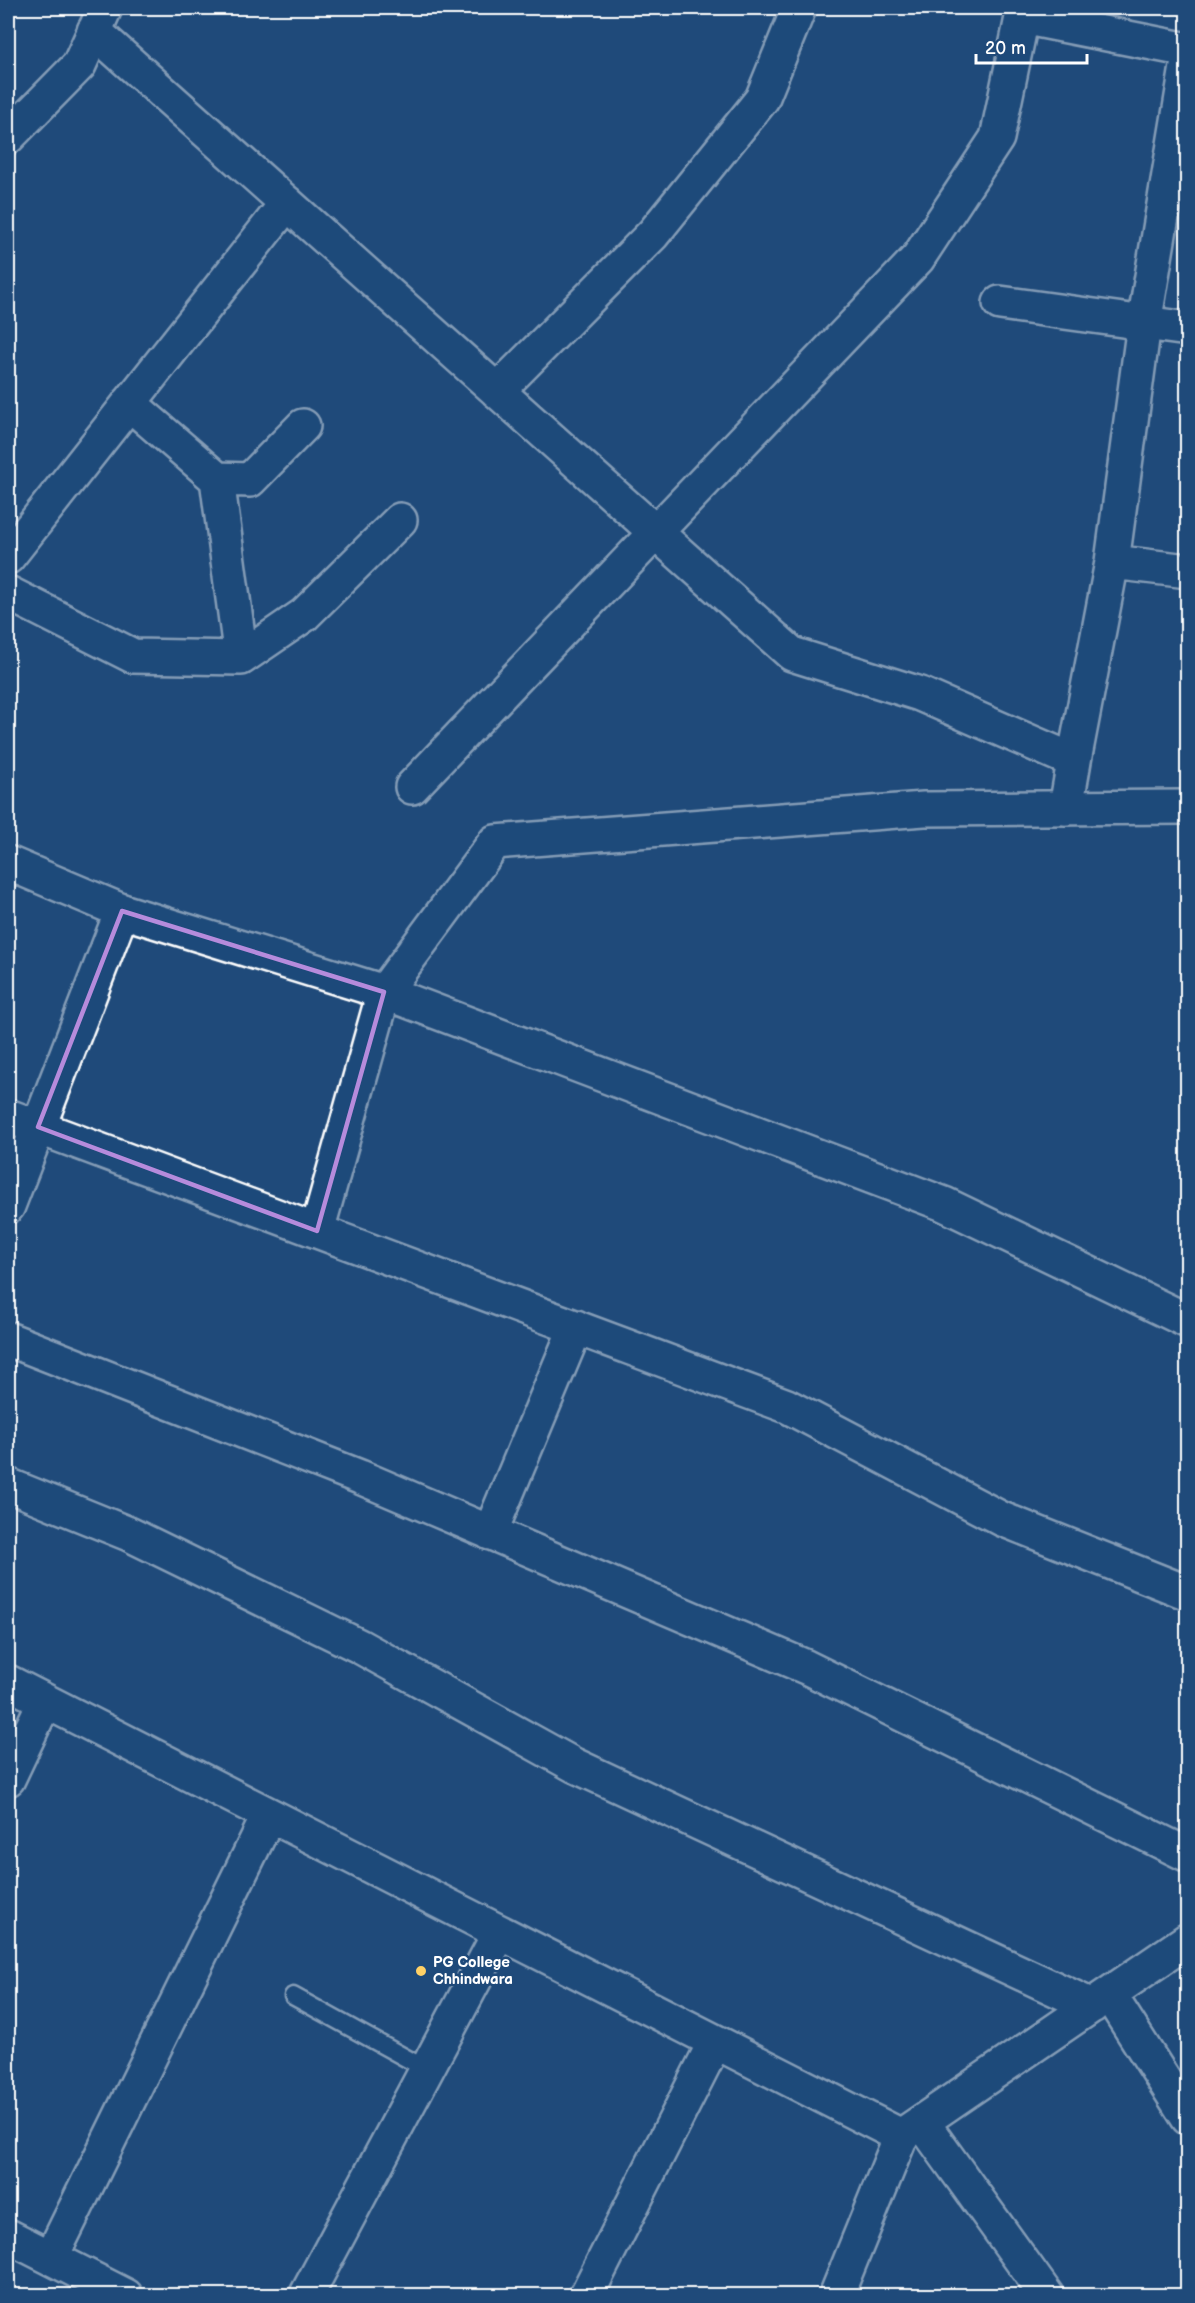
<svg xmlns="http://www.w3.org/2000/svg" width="1195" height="2303" font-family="'Balsamiq Sans',sans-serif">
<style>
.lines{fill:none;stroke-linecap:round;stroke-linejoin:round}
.service-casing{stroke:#fff;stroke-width:21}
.minor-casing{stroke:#fff;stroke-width:38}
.tertiary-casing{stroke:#fff;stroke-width:38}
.service{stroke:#1f4a7a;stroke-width:16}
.minor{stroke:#1f4a7a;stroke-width:33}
.tertiary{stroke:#1f4a7a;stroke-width:33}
.marked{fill:none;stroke:#b68bdc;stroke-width:4.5;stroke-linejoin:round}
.poi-dot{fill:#ffd166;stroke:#1f4a7a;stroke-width:2}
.labels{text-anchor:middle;stroke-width:5;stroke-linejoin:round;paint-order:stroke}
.poi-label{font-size:15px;font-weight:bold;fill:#fff;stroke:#1f4a7a;text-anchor:start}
</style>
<rect width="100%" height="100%" fill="#1f4a7a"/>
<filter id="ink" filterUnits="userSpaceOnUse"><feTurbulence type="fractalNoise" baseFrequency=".0167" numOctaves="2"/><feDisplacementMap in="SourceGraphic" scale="12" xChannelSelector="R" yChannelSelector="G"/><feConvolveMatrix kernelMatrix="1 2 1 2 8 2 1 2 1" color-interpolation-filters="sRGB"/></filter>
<g filter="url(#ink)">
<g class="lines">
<g class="service-casing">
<path id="service" d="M 293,1996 L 426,2069"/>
</g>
<g class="minor-casing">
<path id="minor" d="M 1022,17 L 1188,50
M 94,31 L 792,654 L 920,694 L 1074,761 L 1066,808
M 8,137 L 79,65 L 105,8
M 1000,303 L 1188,329
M 497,391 L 653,234 L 762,99 L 799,8
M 129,403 L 217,479 L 250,480 L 303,426
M 217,479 L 241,658
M 8,557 L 287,203
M 1112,562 L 1188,571
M 8,593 L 133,656 L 241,658 L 304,615 L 400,520
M 1074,761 L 1112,562 L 1144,324 L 1188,61
M 412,787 L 918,258 L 997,138 L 1024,8
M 8,1116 L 787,1406 L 1002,1519 L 1188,1593
M 8,1206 L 122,911
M 317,1231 L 384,992 L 944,1204 L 1188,1321
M 8,1339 L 360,1477 L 806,1667 L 1188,1855
M 8,1485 L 129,1534 L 359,1646 L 574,1765 L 1092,2006
M 490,1533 L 576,1327
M 8,1682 L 901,2136
M 8,1779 L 45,1701
M 1109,1994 L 1188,2118
M 922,2122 L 1047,2296
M 8,2236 L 126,2296
M 51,2258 L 269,1815
M 306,2296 L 500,1932
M 586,2296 L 715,2042
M 836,2296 L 901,2136 L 1188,1940"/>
</g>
<g class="tertiary-casing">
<path id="tertiary" d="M 8,863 L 122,911 L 384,992 L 495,842 L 924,809 L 1188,807"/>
</g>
<use href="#service" class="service"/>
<use href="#minor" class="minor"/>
<use href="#tertiary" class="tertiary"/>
</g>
</g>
<path d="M0 0H1195V2303H0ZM 122,911 L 384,992 L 317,1231 L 38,1127 Z" fill="#1f4a7a" fill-opacity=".55" fill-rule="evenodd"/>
<path class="marked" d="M 122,911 L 384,992 L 317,1231 L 38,1127 Z"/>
<circle class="poi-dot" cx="421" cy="1971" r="6"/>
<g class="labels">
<g class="poi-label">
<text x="433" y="1967">PG College<tspan x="433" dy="17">Chhindwara</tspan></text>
</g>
</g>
<rect width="1195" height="2303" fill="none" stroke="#1f4a7a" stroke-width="30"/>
<rect x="15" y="15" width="1165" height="2273" fill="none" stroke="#fff" stroke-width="2" filter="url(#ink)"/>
<path d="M976 54v9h111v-9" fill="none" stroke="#ffffff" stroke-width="3"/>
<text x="985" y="54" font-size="18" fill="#ffffff" stroke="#1f4a7a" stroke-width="4.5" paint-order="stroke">20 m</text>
</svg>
